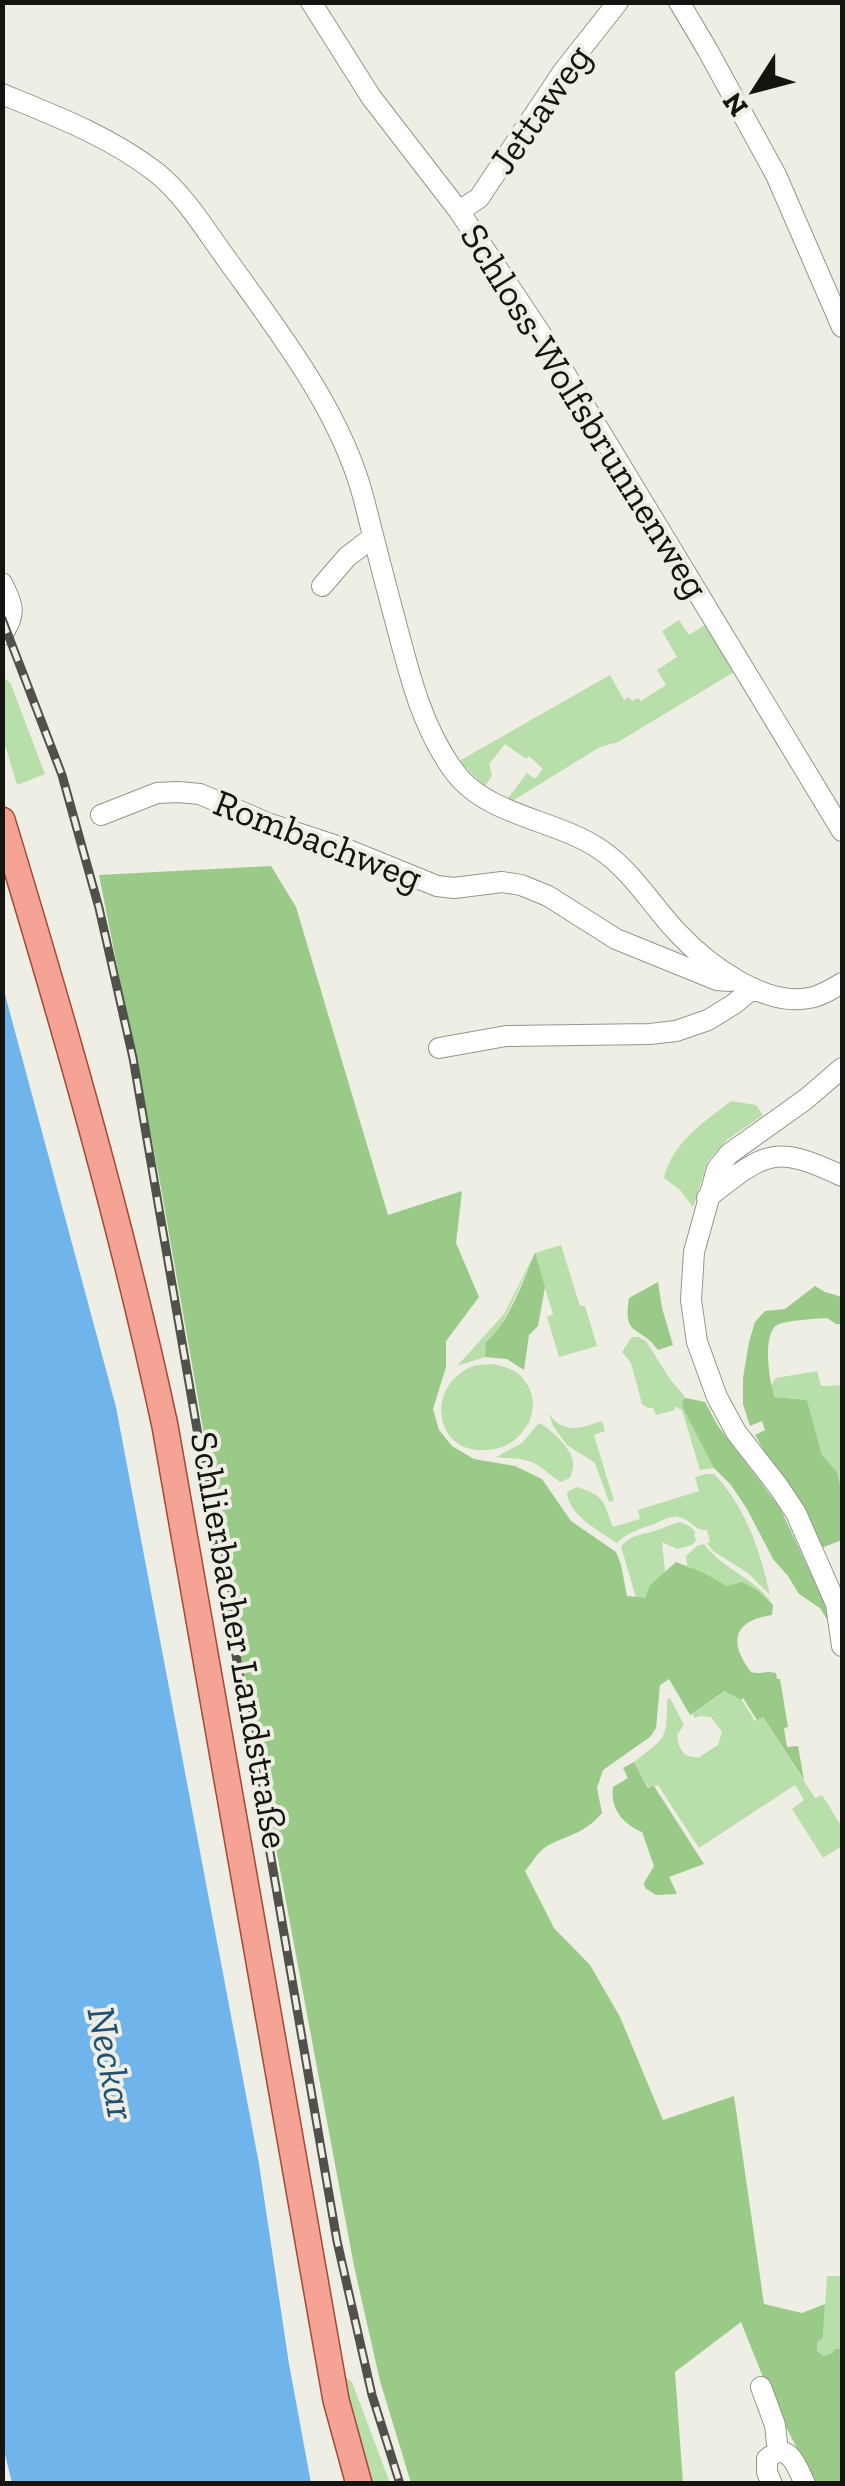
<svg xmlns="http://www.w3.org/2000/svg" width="845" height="2486" font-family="'Zilla Slab',serif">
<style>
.green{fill:#b8deaa}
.forest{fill:#99ca87}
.water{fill:#6fb4ea}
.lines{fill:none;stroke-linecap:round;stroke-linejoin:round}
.minor-casing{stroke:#96958c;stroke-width:22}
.major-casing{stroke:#a24937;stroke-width:28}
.minor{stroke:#fff;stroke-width:20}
.major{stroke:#f5a394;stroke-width:25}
.rail-casing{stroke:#51514c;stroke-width:9}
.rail{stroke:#efeee4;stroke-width:5;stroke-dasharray:15;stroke-linecap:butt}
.labels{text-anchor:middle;stroke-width:8;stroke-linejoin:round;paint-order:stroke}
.street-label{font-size:38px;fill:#141411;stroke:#efeee4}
.water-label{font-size:40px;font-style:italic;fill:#1f5176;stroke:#efeee4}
</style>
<rect width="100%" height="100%" fill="#efeee4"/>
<path class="green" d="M 679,620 L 689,635 L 706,624 L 734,672 L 618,742 L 600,747 L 514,800 L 508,798 L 527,773 L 535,779 L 543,769 L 529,756 L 526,759 L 505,744 L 489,764 L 492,776 L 485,786 L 459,761 L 610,675 L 624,700 L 629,697 L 632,701 L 638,698 L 641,701 L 666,685 L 657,670 L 677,657 L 662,631 Z
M 2,674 L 4,679 L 10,682 L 45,774 L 17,785 L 3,738 Z
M 731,1101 L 756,1105 L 763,1115 L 728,1139 L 708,1161 L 693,1207 L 680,1190 L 664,1178 C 672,1143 704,1122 731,1101 Z
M 561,1245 L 580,1306 L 585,1306 L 597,1346 L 559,1357 L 547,1317 L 553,1314 L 535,1255 L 497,1334 L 485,1352 L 485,1357 L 457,1366 L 504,1314 L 535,1253 Z
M 632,1337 L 638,1337 L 646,1341 L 670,1379 L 686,1398 L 682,1402 L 714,1468 L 700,1470 L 682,1410 L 674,1406 L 675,1410 L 656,1415 L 653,1408 L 648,1408 L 642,1404 L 631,1363 L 622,1352 Z
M 494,1364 C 501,1366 509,1368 516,1372 C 534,1385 538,1410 526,1427 C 516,1442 504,1449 487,1450 C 435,1455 424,1388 471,1367 C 478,1364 486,1365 494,1364 Z
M 817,1371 L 821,1386 L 842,1385 L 842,1493 L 837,1472 L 822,1455 L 807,1400 L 776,1397 L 770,1387 L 776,1378 Z
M 549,1414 C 564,1435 581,1428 602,1421 L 605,1431 L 594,1435 L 614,1501 L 609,1502 L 595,1463 L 567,1445 L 553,1426 Z
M 539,1423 C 551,1429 570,1447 573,1461 C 574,1468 572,1472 570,1478 L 560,1482 C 552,1477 547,1471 539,1466 C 526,1457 511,1459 496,1457 L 522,1443 Z
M 706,1474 L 714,1474 C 746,1507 760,1551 770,1595 L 748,1573 L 713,1551 L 707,1543 L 710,1542 L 707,1530 C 693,1531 692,1519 678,1517 C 669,1516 663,1521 654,1524 C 639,1530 629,1531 617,1543 C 599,1531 568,1515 567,1492 L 577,1487 C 606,1496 603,1502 613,1527 L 640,1519 L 638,1510 L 699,1491 L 695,1477 Z
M 680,1522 L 691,1527 L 696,1533 L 694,1534 L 696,1540 L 692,1545 L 677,1549 L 662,1542 L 665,1572 L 650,1585 L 645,1598 L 636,1598 L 621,1546 C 634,1532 647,1535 663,1528 C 668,1526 674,1523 680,1522 Z
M 704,1544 C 722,1569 757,1579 773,1605 L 760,1592 L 727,1586 L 687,1566 L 686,1556 L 697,1546 Z
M 726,1691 L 740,1697 L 755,1721 L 762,1716 L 815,1798 L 822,1795 L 842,1827 L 842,1846 L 823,1858 L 792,1809 L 804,1800 L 795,1785 L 699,1848 L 658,1785 L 649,1788 L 634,1762 C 665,1737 667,1742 667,1700 L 670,1698 L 684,1725 L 677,1735 L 679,1746 L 685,1755 L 698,1758 L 718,1745 L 722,1732 L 711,1717 L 700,1716 L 695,1718 L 692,1714 Z
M 827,2276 L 842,2276 L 842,2349 L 835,2349 L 832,2353 L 824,2356 L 817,2351 C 815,2344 817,2340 823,2336 Z
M 342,2375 L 352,2382 L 390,2483 L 372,2483 Z"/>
<path class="forest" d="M 271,866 L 296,907 L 388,1215 L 462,1191 L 456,1243 L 479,1297 L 446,1341 L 446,1367 L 433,1409 L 439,1430 L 452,1446 L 474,1459 L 515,1466 L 542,1479 L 571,1521 L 616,1552 L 621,1565 L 627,1596 L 645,1598 L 650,1585 L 676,1562 L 704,1573 L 727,1586 L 742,1582 L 760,1592 L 773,1605 L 772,1615 C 733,1621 728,1642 751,1672 C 760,1675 767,1670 776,1673 L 777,1679 L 780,1679 L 788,1727 L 784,1728 L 787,1747 L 798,1746 L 804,1780 L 763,1717 L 757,1720 L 743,1698 L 741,1700 L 725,1691 L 690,1715 L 669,1679 L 660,1685 L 656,1728 L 650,1737 L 603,1770 L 597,1788 L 602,1813 C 583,1835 569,1834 547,1846 C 538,1851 532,1863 525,1871 L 554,1928 L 590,1965 L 620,2017 L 663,2120 L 734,2096 L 764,2304 L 802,2313 L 825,2304 L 823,2337 L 817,2342 L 817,2351 L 824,2356 L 832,2353 L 835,2349 L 842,2349 L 842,2483 L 815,2483 L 772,2400 L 741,2322 L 675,2372 L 683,2483 L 411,2483 L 380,2381 L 354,2266 L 245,1682 L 197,1393 L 160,1182 L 99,875 Z
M 535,1253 L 545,1287 L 538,1326 L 529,1335 L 524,1370 L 507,1359 L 485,1357 L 486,1342 C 507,1326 524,1279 535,1253 Z
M 658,1282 L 662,1308 L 673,1345 L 658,1350 C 641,1325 622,1338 629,1298 Z
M 815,1286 L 825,1292 L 842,1297 L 842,1324 L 836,1324 L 827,1318 C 815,1319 787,1320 777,1325 C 762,1334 769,1384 775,1397 L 807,1400 L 822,1455 L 837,1472 L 842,1493 L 842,1540 L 821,1548 L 800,1500 L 771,1462 L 755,1435 L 765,1430 L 762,1421 L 750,1426 L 743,1404 L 743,1378 L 749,1342 L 755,1322 L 765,1311 L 785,1309 Z
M 686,1398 L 705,1402 L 718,1426 L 780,1508 L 828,1610 L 828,1621 L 820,1608 L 799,1594 L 788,1576 L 773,1559 L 747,1509 L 731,1485 L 714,1468 L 684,1410 L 682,1401 Z
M 634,1762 L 648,1788 L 654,1786 L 704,1864 L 669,1877 L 677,1894 L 656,1895 L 645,1888 L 644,1883 L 654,1866 L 642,1832 C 623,1824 610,1809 613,1787 L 628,1778 L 623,1768 Z"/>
<path class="water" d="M 3,987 L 116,1407 L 259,2164 L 289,2364 L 311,2483 L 12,2483 L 3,2446 Z"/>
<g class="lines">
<g class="minor-casing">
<path id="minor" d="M 311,2 L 371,97 L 459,211 L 541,334 L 842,831
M 679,2 L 707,49 L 776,175 L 842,327
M 2,94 C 56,116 111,137 157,173 C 186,197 206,231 228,261 C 279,332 340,410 363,496 C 374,539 385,583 397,627 C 410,677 422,725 451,767 C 484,817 555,818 601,850 C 633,872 652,906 678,933 C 707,964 764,1007 809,998 C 821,996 832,989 842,983
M 459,211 L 479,198 L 562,73 L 618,2
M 2,583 C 13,606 17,613 2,635
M 322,586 L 347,557 L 373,537
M 101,815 L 157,793 L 178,792 L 200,794 L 270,824 L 346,849 L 437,886 L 454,888 L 502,882 L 521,885 L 548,896 L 616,939 L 717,980 L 730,981
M 439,1048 L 506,1036 L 650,1034 L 676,1031 L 708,1020 L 734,1004 L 753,988
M 842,1068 L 806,1099 L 729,1154 L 717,1169 L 694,1252 L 691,1300 L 697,1342 L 717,1397 L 736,1432 L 778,1486 L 796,1513 L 836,1604 L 842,1646
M 707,1198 C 765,1153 773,1143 842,1176
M 761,2387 L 775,2425 L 778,2452
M 772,2484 L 767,2472 L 767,2459 C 789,2439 797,2467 805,2484"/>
</g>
<g class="major-casing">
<path id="major" d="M 2,820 C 63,1021 121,1221 165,1426 L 336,2400 L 359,2484"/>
</g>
<use href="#minor" class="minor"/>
<use href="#major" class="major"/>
<g class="rail-casing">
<path id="rail" d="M 2,619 L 62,775 L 99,908 L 133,1058 L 337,2241 L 372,2395 L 400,2484"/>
</g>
<use href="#rail" class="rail"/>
</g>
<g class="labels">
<g class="street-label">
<text transform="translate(540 109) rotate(-55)" y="13">Jettaweg</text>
<text transform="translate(585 411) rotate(58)" y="13">Schloss-Wolfsbrunnenweg</text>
<text transform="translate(318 840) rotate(21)" y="13">Rombachweg</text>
<text transform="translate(240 1640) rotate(80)" y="13">Schlierbacher Landstraße</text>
</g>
<g class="water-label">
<text transform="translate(112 2063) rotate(79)" y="14">Neckar</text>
</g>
</g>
<rect width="845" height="2486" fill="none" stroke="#141411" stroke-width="10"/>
<g transform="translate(755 90) rotate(234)" stroke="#efeee4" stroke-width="8" paint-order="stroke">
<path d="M0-8L18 38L0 25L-18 38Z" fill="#141411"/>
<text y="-15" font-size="28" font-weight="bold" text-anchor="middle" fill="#141411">N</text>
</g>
</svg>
